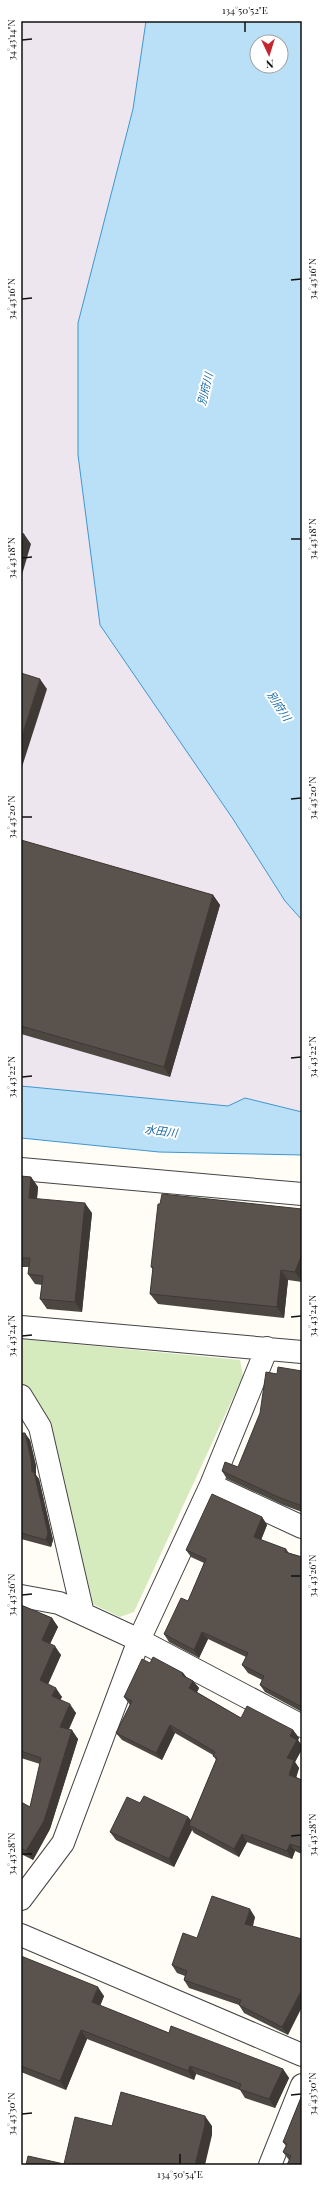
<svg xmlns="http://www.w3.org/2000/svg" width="323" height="2186" font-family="'Playfair Display','Noto Sans JP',serif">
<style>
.industrial{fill:#eee6ef}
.green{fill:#d5ebbd}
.water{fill:#b9e0f7;stroke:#3f96cf;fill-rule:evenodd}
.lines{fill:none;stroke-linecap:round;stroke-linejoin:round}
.minor-casing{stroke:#444;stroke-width:24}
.minor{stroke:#fff;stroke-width:22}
.wall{fill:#4d4742}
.shaded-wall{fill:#3f3936}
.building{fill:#5a524d;stroke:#3f3936}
.ticks{fill:none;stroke:#111;stroke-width:1.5}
.labels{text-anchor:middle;stroke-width:4;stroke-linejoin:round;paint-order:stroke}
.water-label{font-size:11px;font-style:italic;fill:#1768a6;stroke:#fff}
.neatline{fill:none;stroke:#111;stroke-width:1.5}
.ticks-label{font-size:10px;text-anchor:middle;fill:#111}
</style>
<rect width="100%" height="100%" fill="#fffdf5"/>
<path class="industrial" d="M 21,21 L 146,21 L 133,109 L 233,819 L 285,901 L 302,920 L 302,1112 L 245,1099 L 228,1106 L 21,1086 Z"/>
<path class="green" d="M 21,1339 L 240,1360 L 243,1376 L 134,1612 L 120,1617 L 84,1600 L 43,1421 L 21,1382 Z"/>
<path class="water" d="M 146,21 L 302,21 L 302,920 L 285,901 L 233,819 L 100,625 L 78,455 L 78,323 L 133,109 ZM 257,42 L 281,42 L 281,66 L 257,66 Z
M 21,1086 L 228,1106 L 245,1098 L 302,1112 L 302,1155 L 159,1152 L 21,1138 Z"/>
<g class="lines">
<g class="minor-casing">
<path id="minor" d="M 21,1169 L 302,1194
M 21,1327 L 302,1352
M 21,1396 L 40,1427 L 83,1614
M 211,1485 L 302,1527
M 21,1596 L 59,1603 L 139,1640 L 302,1726
M 21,1899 L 63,1843 L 139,1640 L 211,1485 L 267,1348
M 21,1935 L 302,2055
M 270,2165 L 302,2085"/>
</g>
<use href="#minor" class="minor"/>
</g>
<path class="wall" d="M 21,840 L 213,895 L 220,905 L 170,1077 L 21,1034 Z
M 21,1176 L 31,1177 L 38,1187 L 37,1199 L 92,1213 L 82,1312 L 47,1309 L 40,1299 L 42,1285 L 35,1284 L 28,1274 L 29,1267 L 21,1267 Z
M 302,1209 L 302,1282 L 288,1280 L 284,1318 L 158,1304 L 150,1294 L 153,1270 L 151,1267 Z
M 302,1371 L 302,1512 L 283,1505 L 227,1479 L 222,1471 L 238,1467 L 277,1374 Z
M 21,1433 L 30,1440 L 36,1466 L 36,1475 L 39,1479 L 53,1540 L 51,1547 L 21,1539 Z
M 262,1517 L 267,1525 L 261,1540 L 286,1549 L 289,1553 L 302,1557 L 302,1712 L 265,1692 L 260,1685 L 262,1680 L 248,1673 L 242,1665 L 246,1657 L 208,1639 L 199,1658 L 169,1642 L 164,1634 L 188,1601 L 204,1563 L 191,1557 L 186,1550 Z
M 21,1605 L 52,1618 L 58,1627 L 50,1644 L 61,1655 L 48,1684 L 62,1697 L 60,1700 L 76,1713 L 69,1729 L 78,1739 L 50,1829 L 33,1860 L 21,1854 L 21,1802 L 30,1807 L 40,1764 L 21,1758 Z
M 150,1663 L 183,1673 L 187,1678 L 193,1681 L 199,1688 L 197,1692 L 241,1718 L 293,1730 L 299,1738 L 298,1740 L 302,1746 L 302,1749 L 295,1762 L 299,1768 L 296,1777 L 302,1780 L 302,1779 L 302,1854 L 295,1851 L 292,1859 L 247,1842 L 239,1857 L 194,1833 L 192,1830 L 174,1867 L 116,1840 L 110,1832 L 140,1803 L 188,1817 L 191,1820 L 216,1760 L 213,1755 L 175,1733 L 162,1760 L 122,1740 L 116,1733 L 130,1705 L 124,1697 Z
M 255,1917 L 253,1926 L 288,2035 L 244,2013 L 239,2005 L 189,1988 L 184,1980 L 185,1976 L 177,1973 L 172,1965 L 197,1938 Z
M 21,1956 L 104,1996 L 100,2006 L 169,2033 L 283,2069 L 289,2078 L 275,2108 L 245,2098 L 240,2090 L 196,2074 L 194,2080 L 87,2039 L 66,2090 L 21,2072 Z
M 302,2095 L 302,2165 L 289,2160 L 283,2152 L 286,2146 L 283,2142 Z"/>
<path class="shaded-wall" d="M 24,534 L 31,544 L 21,578 L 21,545 Z
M 40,679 L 47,689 L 21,770 L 21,739 Z
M 213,895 L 220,905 L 170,1077 L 164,1067 Z
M 31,1177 L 38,1187 L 36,1208 L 29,1198 Z
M 85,1203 L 92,1213 L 82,1312 L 75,1302 Z
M 302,1254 L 302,1281 L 295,1272 Z
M 281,1270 L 288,1280 L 284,1318 L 277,1307 Z
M 25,1433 L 30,1440 L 36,1466 L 36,1475 L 39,1479 L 53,1540 L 51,1547 L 46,1540 L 32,1472 Z
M 262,1517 L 267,1525 L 259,1545 L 254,1537 Z
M 52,1618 L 58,1627 L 48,1648 L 42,1640 Z
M 202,1632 L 208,1639 L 199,1658 L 194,1650 Z
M 55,1646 L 61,1655 L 46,1689 L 40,1680 Z
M 183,1673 L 189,1680 L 182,1675 Z
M 193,1681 L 199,1688 L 195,1696 L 189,1688 Z
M 56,1688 L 62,1697 L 58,1704 L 52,1696 Z
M 70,1704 L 76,1713 L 66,1735 L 60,1727 Z
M 170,1725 L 175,1733 L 162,1760 L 156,1753 Z
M 72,1730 L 78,1739 L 50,1829 L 33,1860 L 26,1851 Z
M 293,1730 L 299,1738 L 298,1740 L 302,1746 L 302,1749 L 295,1762 L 299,1768 L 295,1782 L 289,1775 L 287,1758 L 290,1736 Z
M 188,1817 L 194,1825 L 189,1825 L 192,1830 L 174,1867 L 169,1859 Z
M 242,1834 L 247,1842 L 239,1857 L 234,1849 Z
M 290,1844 L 295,1851 L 292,1859 L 287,1851 Z
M 250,1909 L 255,1917 L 251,1931 L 245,1924 Z
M 98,1987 L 104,1996 L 98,2011 L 92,2002 Z
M 302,1989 L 302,2007 L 288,2035 L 282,2027 Z
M 81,2030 L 87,2039 L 66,2090 L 60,2081 Z
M 190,2066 L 196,2074 L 194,2080 L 188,2071 Z
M 283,2069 L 289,2078 L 275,2108 L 269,2099 Z
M 205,2116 L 212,2126 L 212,2135 L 205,2165 L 195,2165 Z"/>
<path class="building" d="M 21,533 L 24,534 L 21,545 Z
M 21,673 L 40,679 L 21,739 Z
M 21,840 L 213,895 L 164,1067 L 21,1026 Z
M 21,1176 L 31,1177 L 29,1198 L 85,1203 L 75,1302 L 40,1299 L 43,1276 L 28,1274 L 30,1258 L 21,1258 Z
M 162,1194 L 302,1209 L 302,1254 L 295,1272 L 281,1270 L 277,1307 L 150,1294 L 153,1267 L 151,1267 L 158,1204 L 160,1204 Z
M 278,1367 L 302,1371 L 302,1506 L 278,1497 L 222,1471 L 225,1462 L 238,1467 L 260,1413 L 266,1372 L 277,1374 Z
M 21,1433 L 25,1433 L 31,1459 L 32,1472 L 34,1472 L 48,1533 L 46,1540 L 21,1533 Z
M 212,1494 L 262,1517 L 254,1537 L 286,1549 L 285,1552 L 302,1557 L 302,1707 L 260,1685 L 264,1676 L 242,1665 L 248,1653 L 202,1632 L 194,1650 L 164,1634 L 181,1598 L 188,1601 L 206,1559 L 186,1550 Z
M 21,1605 L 52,1618 L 42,1640 L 55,1646 L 40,1680 L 56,1688 L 52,1696 L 70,1704 L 60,1727 L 72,1730 L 44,1821 L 26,1851 L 21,1848 L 21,1802 L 30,1807 L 41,1758 L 21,1751 Z
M 153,1657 L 183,1673 L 182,1675 L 193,1681 L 189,1688 L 241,1718 L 247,1706 L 293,1730 L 290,1736 L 297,1740 L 287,1758 L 294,1760 L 289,1775 L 302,1780 L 302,1779 L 302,1848 L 290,1844 L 287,1851 L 242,1834 L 234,1849 L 189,1825 L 217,1758 L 213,1756 L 215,1752 L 170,1725 L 156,1753 L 116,1733 L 132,1701 L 124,1697 L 142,1659 L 150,1663 Z
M 144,1796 L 188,1817 L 169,1859 L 110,1832 L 127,1797 L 140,1803 Z
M 212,1896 L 250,1909 L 245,1924 L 302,1939 L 302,1989 L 282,2027 L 239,2005 L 241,2000 L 184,1980 L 187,1971 L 172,1965 L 183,1933 L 197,1938 Z
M 21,1956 L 98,1987 L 92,2002 L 169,2033 L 171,2026 L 283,2069 L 269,2099 L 239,2089 L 241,2084 L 190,2066 L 188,2071 L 81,2030 L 60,2081 L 21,2066 Z
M 121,2092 L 205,2116 L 205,2125 L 195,2165 L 26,2165 L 28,2156 L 64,2164 L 75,2117 L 112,2126 Z
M 302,2095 L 302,2165 L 287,2165 L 291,2156 L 283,2152 L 287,2144 L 283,2142 Z"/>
<path class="ticks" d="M 245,22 L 245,32M 22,40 L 32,39M 291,280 L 301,279M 22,299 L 32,298M 291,539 L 301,539M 22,558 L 32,557M 291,799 L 301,798M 22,817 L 32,817M 291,1058 L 301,1057M 22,1077 L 32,1076M 291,1317 L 301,1316M 22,1336 L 32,1335M 291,1576 L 301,1576M 22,1595 L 32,1594M 291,1836 L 301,1835M 22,1854 L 32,1854M 291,2095 L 301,2094M 22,2114 L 32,2113M 180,2154 L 180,2164"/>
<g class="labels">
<g class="water-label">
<text transform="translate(205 389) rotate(-76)" y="4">別府川</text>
<text transform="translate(279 706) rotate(57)" y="4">別府川</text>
<text transform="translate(161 1131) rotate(7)" y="4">水田川</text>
</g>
</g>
<rect width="323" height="2186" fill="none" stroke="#ffffff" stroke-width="44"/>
<g transform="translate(269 54) rotate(176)"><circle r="19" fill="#ffffff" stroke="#a0a0a0"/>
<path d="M0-3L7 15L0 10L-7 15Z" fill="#c4262e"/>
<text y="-6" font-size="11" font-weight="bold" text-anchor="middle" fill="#111111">N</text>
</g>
<rect x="22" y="22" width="279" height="2142" class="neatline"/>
<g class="ticks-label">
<text x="245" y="14">134°50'52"E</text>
<text transform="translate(11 40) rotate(-90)" y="4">34°43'14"N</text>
<text transform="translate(312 279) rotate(-90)" y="4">34°43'16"N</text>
<text transform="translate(11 299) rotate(-90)" y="4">34°43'16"N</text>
<text transform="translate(312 539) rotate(-90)" y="4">34°43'18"N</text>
<text transform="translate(11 558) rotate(-90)" y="4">34°43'18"N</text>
<text transform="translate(312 798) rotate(-90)" y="4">34°43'20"N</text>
<text transform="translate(11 817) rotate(-90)" y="4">34°43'20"N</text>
<text transform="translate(312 1057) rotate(-90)" y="4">34°43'22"N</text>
<text transform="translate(11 1077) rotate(-90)" y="4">34°43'22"N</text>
<text transform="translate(312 1316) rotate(-90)" y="4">34°43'24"N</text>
<text transform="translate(11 1336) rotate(-90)" y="4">34°43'24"N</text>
<text transform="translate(312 1576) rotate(-90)" y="4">34°43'26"N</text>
<text transform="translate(11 1595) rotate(-90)" y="4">34°43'26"N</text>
<text transform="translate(312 1835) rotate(-90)" y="4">34°43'28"N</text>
<text transform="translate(11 1854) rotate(-90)" y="4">34°43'28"N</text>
<text transform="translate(312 2094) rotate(-90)" y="4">34°43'30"N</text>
<text transform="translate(11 2114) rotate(-90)" y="4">34°43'30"N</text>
<text x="180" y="2178">134°50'54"E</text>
</g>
</svg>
